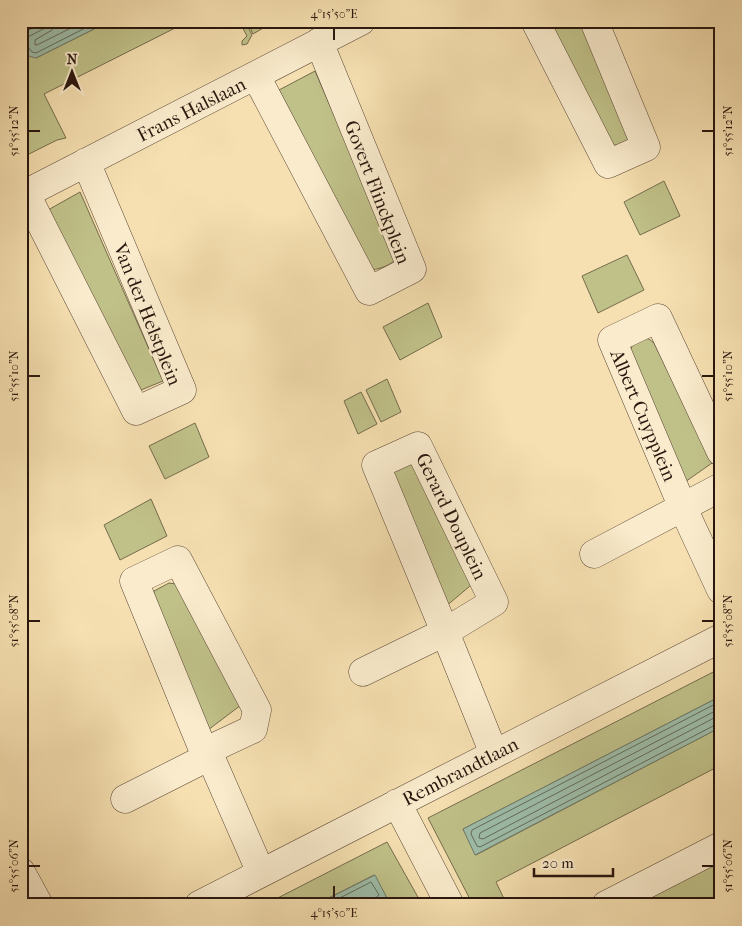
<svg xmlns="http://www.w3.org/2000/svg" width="742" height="926" font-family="'IM FELL French Canon',serif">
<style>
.green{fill:#c0c189;stroke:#746c4c}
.water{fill:#9dbda9;stroke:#6f7a6b}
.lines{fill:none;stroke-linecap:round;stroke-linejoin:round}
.shore{stroke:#636a5c;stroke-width:1}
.minor-casing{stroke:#5c4837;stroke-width:29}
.minor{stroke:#f9ebcc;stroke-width:28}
.ticks{fill:none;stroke:#29160e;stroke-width:2}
.labels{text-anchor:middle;stroke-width:4;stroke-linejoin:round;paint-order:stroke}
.street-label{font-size:19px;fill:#29160e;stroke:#f9ebcc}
.neatline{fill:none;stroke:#29160e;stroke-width:2}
.ticks-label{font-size:12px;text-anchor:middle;fill:#29160e}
</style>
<rect width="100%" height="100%" fill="#f6e0b1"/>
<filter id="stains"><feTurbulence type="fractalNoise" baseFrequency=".004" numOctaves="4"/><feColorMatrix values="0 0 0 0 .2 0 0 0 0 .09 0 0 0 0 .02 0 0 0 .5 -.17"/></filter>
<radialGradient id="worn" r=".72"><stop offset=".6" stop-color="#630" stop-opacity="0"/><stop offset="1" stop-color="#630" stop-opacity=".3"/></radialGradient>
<path class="green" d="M 31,21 L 47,21 L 21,34 L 21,26 Z
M 110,21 L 189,21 L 44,94 L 66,138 L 57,140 L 21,158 L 21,44 L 36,58 Z
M 239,21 L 245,21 L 252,35 L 247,44 L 242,45 L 242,41 L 247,36 Z
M 247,21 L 275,21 L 253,34 Z
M 547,21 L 582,21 L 632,138 C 626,143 620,146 612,145 Z
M 315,71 L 396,259 C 389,266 382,268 372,270 L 279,90 Z
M 664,181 L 680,216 L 640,235 L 624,202 Z
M 80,192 L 163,381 L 141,390 L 48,210 Z
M 627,255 L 644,290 L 598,313 L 582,276 Z
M 428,303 L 442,337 L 400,360 L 383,327 Z
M 642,338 L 649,339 L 654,343 L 712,463 L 685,482 L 630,351 L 635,339 Z
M 387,379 L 401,412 L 381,422 L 366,390 Z
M 361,392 L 377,424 L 358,434 L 344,401 Z
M 195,423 L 209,457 L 165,479 L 149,446 Z
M 405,462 L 414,465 L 476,581 L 445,607 L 392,479 L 394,471 Z
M 151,499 L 167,536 L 120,560 L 104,525 Z
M 169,583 L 176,584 L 241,705 L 208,730 L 154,594 L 154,591 Z
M 721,668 L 721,696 L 463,829 L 476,855 L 721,727 L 721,765 L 496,882 L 507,905 L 473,905 L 428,818 Z
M 387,842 L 419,899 L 407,905 L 374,905 L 387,898 L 374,875 L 315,905 L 264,905 Z
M 710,861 L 721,883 L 721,905 L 629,905 Z"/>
<path class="water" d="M 47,21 L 110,21 L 36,58 L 28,56 L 21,44 L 21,34 Z
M 721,696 L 721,727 L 475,855 L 463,829 Z
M 375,875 L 387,898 L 374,905 L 315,905 Z"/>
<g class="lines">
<path class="shore" d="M 48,21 L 45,28 L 24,39 L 24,42 L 32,52 L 36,53 L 99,21
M 54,21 L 52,30 L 35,40 L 35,45 L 37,45 L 85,21
M 721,701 L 472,830 L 471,834 L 477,846 L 480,847 L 717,724 L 721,723
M 721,708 L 480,833 L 479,838 L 483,839 L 714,718 L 721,717
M 326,905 L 371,882 L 379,895 L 373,900 L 373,905"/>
<g class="minor-casing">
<path id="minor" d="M 535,21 L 608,164 L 646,147 L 594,21
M 256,76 L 369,291 L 412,269 L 319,42
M 26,194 L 136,411 L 182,390 L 86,162
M 21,196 L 361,21
M 418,446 L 494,602 L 445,632 L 376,465 Z
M 721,452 L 658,318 L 612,340 L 683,508 L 721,590
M 594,554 L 721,487
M 363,672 L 445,632 L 494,754
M 204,752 L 253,729 L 257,710 L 178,560 L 134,581 L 204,752 L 210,756 L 261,873
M 125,799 L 210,756
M 397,803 L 450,905
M 21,872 L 39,905
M 199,905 L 721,638
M 606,905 L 721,846"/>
</g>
<use href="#minor" class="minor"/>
</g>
<path class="ticks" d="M 334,28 L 334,40M 28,131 L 40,131M 702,131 L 714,131M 28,376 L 40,376M 702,376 L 714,376M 28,621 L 40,621M 702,621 L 714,621M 28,866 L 40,866M 702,866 L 714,866M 334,886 L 334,898"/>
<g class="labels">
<g class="street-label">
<text transform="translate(191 109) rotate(-27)" y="7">Frans Halslaan</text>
<text transform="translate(378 192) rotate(69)" y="7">Govert Flinckplein</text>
<text transform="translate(148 314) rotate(68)" y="7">Van der Helstplein</text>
<text transform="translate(644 415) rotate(67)" y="7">Albert Cuypplein</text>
<text transform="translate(452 516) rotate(64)" y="7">Gerard Douplein</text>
<text transform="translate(460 771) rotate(-27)" y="7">Rembrandtlaan</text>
</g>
</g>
<rect width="742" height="926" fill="none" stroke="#f6e0b1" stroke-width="55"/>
<g transform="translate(72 72)" stroke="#f9ebcc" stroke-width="4" paint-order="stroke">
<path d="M0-4L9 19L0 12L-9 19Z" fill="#29160e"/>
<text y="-8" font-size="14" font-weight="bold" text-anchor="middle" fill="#29160e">N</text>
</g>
<path d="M534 868v8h79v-8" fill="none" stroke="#29160e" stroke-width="2.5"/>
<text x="542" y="868" font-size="15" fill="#29160e" stroke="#f9ebcc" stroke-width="4" paint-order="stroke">20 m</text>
<rect x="28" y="28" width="686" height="870" class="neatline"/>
<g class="ticks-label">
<text x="334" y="18">4°15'50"E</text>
<text transform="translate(14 131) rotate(-90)" y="4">51°55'12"N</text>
<text transform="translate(728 131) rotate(-90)" y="4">51°55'12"N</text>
<text transform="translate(14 376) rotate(-90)" y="4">51°55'10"N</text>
<text transform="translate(728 376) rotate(-90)" y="4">51°55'10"N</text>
<text transform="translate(14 621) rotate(-90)" y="4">51°55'08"N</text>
<text transform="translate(728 621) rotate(-90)" y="4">51°55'08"N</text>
<text transform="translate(14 866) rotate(-90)" y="4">51°55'06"N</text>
<text transform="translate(728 866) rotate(-90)" y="4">51°55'06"N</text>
<text x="334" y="917">4°15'50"E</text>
</g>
<rect width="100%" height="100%" filter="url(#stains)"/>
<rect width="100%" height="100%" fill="url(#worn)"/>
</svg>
